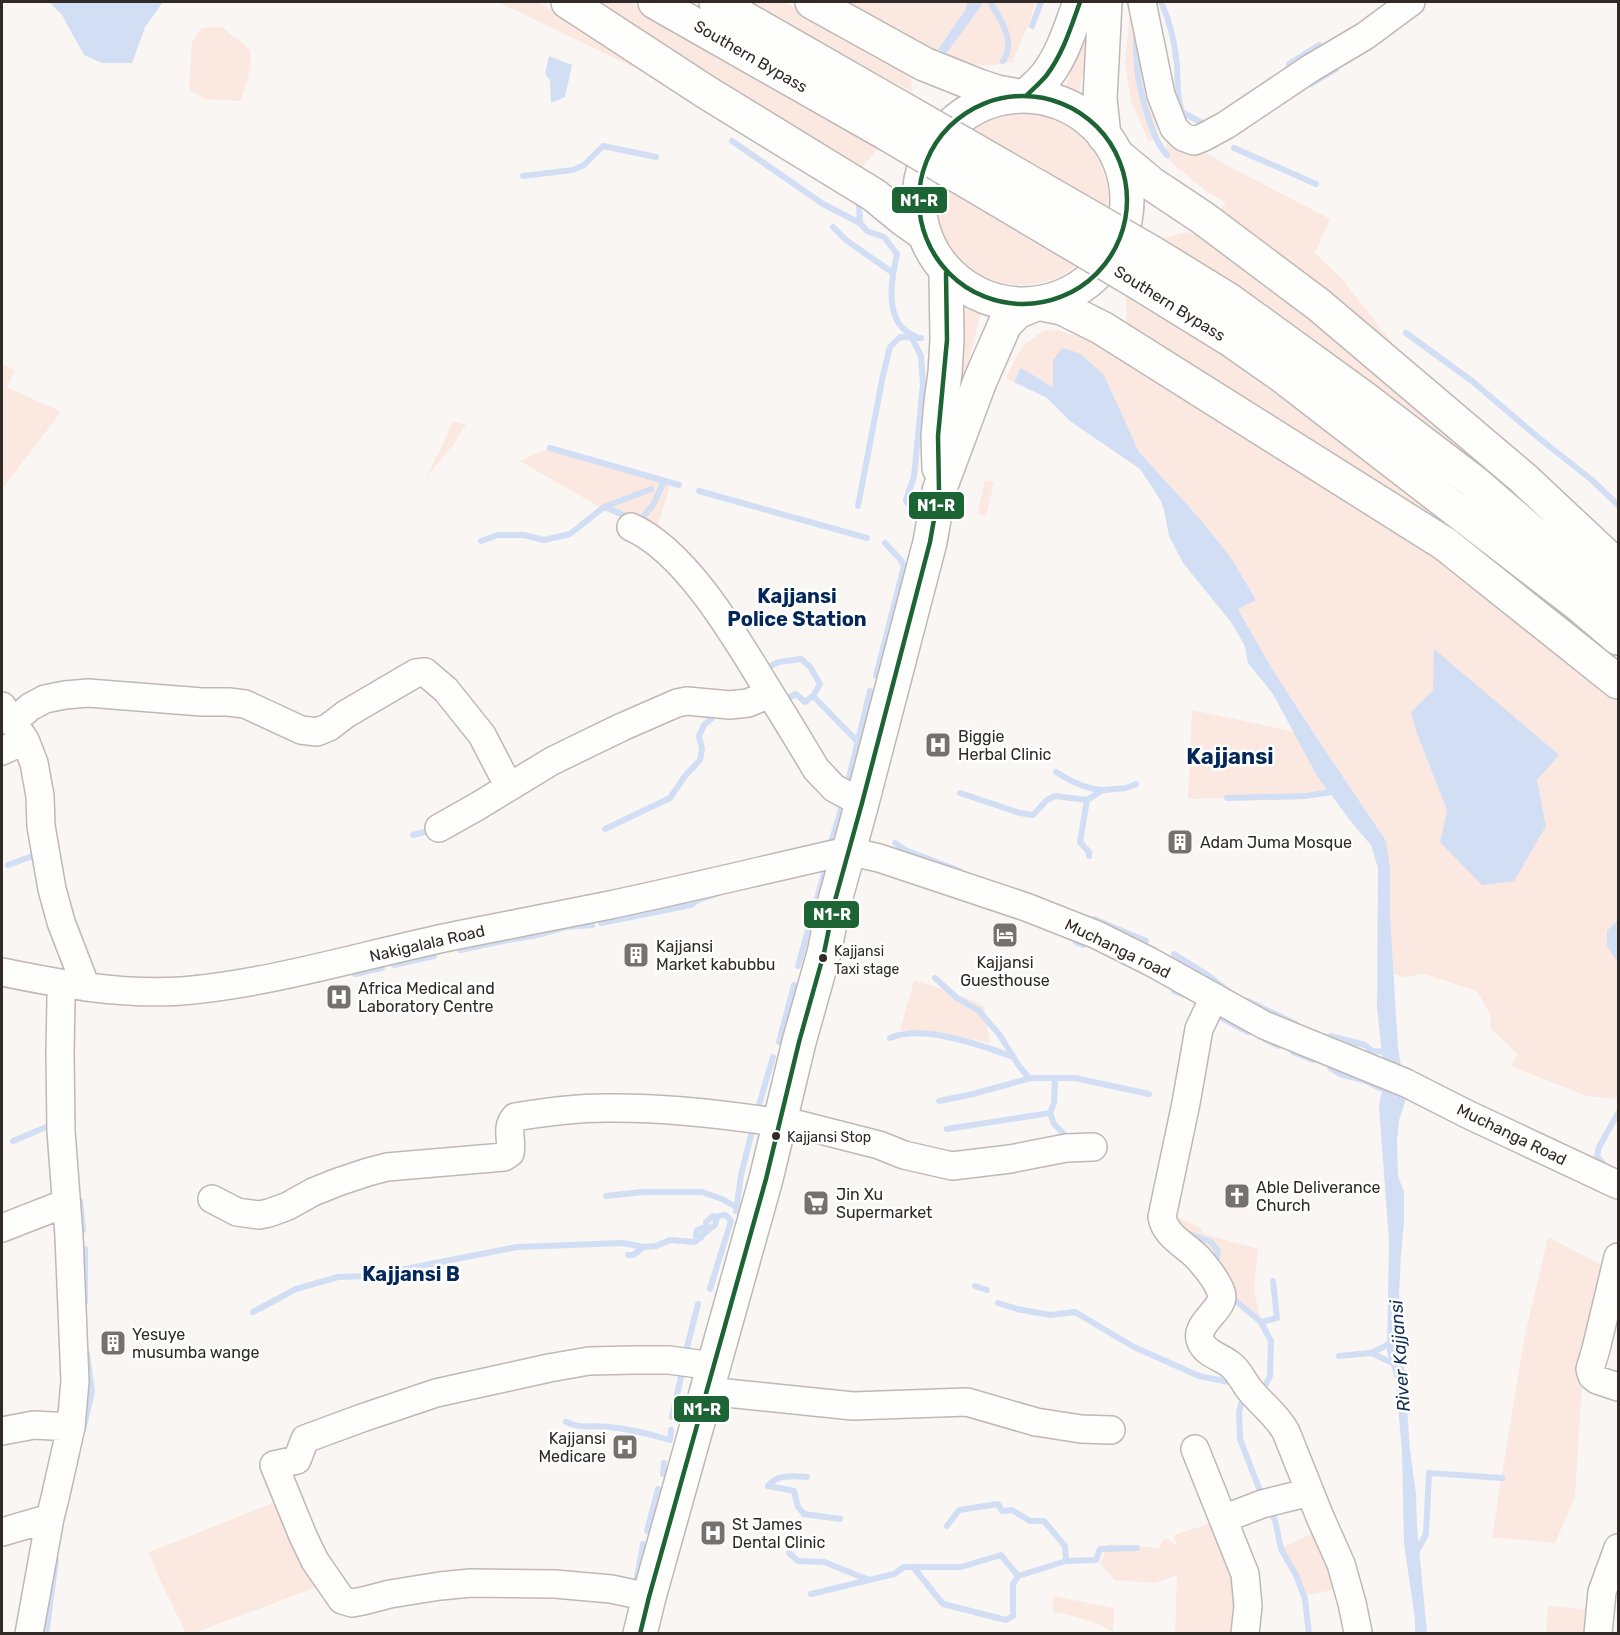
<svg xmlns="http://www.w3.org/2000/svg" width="1620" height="1635" font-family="Rubik,sans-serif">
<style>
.green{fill:#fbe8e0;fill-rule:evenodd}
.water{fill:#d1def4}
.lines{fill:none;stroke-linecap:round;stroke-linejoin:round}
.stream{stroke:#d1def4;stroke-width:6}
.minor-casing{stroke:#beb8b6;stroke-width:30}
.major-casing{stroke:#beb8b6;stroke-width:36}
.highway-casing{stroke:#beb8b6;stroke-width:36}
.minor{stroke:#fefefd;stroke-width:27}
.major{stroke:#fefefd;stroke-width:33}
.highway{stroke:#fefefd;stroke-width:33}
.highway-bridge-casing{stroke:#beb8b6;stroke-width:36;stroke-linecap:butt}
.highway-bridge{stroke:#fefefd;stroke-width:33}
.bus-1-casing{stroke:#fff;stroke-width:9}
.bus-1{stroke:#1d6434;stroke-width:4.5}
.bus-dot{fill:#312a26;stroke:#fff;stroke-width:2}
.labels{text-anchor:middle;stroke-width:5;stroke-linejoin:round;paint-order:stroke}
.bus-label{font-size:14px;fill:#312a26;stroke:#fff;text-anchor:start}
.street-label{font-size:16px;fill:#312a26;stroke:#fff}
.poi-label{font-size:16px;fill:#312a26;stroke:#fff;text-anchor:start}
.water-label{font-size:18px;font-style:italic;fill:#122d55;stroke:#fff}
.quarter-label{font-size:20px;font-weight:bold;fill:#032759;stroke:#fff}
.district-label{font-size:22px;font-weight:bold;fill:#032759;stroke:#fff}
.line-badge{stroke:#fff;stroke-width:2}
.badge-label{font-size:16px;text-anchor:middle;font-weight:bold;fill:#fff}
</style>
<rect width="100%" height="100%" fill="#faf6f4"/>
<path class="green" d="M 498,2 L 539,2 L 692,99 L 660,80 Z
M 582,2 L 631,2 L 879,148 L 856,174 Z
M 747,2 L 784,2 L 911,70 L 912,92 Z
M 828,2 L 968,2 L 964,12 L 933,55 Z
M 984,2 L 1035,2 L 1029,24 L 1012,62 C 983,68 972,66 946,54 Z
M 1091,2 L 1090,39 L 1079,92 L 1066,86 Z
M 1130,12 L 1159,136 L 1149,142 L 1131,101 L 1125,63 Z
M 222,27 L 250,50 L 251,66 L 241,101 L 205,99 L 189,90 L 192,42 L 202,28 Z
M936 199a86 86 0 1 1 172 0a86 86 0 1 1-172 0Z
M 1167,143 L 1202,151 L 1230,167 L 1330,219 L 1315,253 L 1342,279 L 1403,357 L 1216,214 L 1226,202 L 1207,192 L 1163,155 Z
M 1188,232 L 1199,236 L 1301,313 L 1534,496 L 1530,501 L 1530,510 L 1512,494 L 1162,238 Z
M 1125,292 L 1205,342 L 1333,436 L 1553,604 L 1550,613 L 1127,327 Z
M 965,308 L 977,311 L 980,315 L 961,395 L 951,392 Z
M 1058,330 L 1072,335 L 1086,337 L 1420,544 L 1618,697 L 1618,920 L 1607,932 L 1607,946 L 1618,963 L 1618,1099 L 1587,1096 L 1511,1066 L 1518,1054 L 1491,1029 L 1490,1014 L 1477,991 L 1424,974 L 1404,977 L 1394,974 L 1390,913 L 1390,868 L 1318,740 L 1271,667 L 1238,608 L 1256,599 L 1200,519 L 1139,452 L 1104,375 L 1053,388 L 1030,373 L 1019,368 L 1014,382 L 1006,378 L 1022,346 L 1043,331 ZM 1435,650 L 1537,780 L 1546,826 L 1440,842 L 1447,810 L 1416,731 L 1411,712 L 1433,690 Z
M 2,364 L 15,370 L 7,387 L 61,412 L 2,489 Z
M 453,421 L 466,425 L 453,445 L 426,477 L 444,442 Z
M 550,448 L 671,483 L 655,533 L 598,506 L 520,461 Z
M 985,480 L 994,483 L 987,512 L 984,515 L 981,515 L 978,511 Z
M 1192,710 L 1295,732 L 1317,776 L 1329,792 L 1306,796 L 1188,799 Z
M 914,981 L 933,986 L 979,1003 L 984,1007 L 990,1043 L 940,1033 L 900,1030 Z
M 1171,1214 L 1199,1227 L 1205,1234 L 1258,1249 L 1254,1290 L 1261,1322 L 1224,1297 Z
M 1548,1237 L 1611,1270 L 1582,1383 L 1575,1497 L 1555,1543 L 1492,1537 L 1524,1339 Z
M 286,1498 L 330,1582 L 194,1633 L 186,1633 L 160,1580 L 149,1552 Z
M 1218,1521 L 1230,1547 L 1241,1633 L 1175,1633 L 1177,1575 L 1155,1583 L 1115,1580 L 1100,1564 L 1109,1544 L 1159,1548 L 1162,1541 L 1168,1539 L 1177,1547 L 1174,1535 Z
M 1320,1530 L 1345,1587 L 1304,1596 L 1283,1547 Z
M 1053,1596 L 1114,1608 L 1113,1632 C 1094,1620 1075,1616 1053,1612 Z
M 1548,1606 L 1597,1610 L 1596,1633 L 1546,1634 Z"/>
<path class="water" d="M 49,2 L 163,2 L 145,27 L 132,63 L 102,63 L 84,55 L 62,15 Z
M 968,2 L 984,2 L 946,54 L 938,49 L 964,12 Z
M 549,56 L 572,65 L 565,97 L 551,103 L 550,80 L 545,74 Z
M 1062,348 L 1079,353 L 1104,375 L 1139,452 L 1200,519 L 1231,558 L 1256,600 L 1238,609 L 1271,667 L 1318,740 L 1386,841 L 1390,868 L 1390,913 L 1396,1016 L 1398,1048 L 1401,1066 L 1383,1063 L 1377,1007 L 1378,868 L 1371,845 L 1352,823 L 1317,776 L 1273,694 L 1248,663 L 1245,646 L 1231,622 L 1183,563 L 1169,536 L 1164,510 L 1161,501 L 1140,469 L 1070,421 L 1047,398 L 1014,382 L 1020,368 L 1030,373 L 1053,388 L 1053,360 Z
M 1434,649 L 1559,755 L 1537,780 L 1546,826 L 1514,881 L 1482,885 L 1440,842 L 1447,810 L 1416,731 L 1411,712 L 1433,690 Z
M 1618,920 L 1618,963 L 1607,946 L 1607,931 Z
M 1385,1089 L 1402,1095 L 1406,1099 L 1399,1120 L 1397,1140 L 1398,1176 L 1404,1192 L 1404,1223 L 1401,1254 L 1399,1295 L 1410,1450 L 1416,1494 L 1417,1527 L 1427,1633 L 1415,1633 L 1415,1619 L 1404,1544 L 1402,1453 L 1396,1381 L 1387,1352 L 1389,1241 L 1379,1106 L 1381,1095 Z"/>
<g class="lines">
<path class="stream" d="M 990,2 C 1000,19 1017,42 1003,61
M 1161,2 C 1170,22 1175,43 1177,65 C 1178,81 1176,96 1182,112 L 1204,124
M 1032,26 L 1041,2
M 1136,33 C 1136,47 1136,61 1138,76 C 1141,95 1153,142 1167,155
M 1289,64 L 1319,45
M 1311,84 L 1336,69
M 732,141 L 823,204 L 860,223
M 1234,148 L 1316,184
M 523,176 L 573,170 L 584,165 L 603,146 L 656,157
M 859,206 L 860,223 L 867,231 L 884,237 L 897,254 C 891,280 883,324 915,336
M 833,227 L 846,240 L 893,273
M 1406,333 L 1472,381 L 1540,439 L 1592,480 L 1618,505
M 550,448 L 679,485
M 699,491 L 867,538
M 907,503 L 906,500 L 914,477 L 923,384 L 921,356 L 912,338
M 858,506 L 883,375 L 890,347 L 900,337 L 921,338
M 604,507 L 633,519 L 643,517 L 653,505 L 664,481
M 481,541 L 498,535 L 524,535 L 544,540 L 570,534 L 604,507 L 651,489
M 764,669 L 779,662 L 801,659 L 810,667 L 820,684 L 813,696 L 805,702 L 796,694 L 782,701
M 876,676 L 904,566 L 900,559 L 885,543
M 813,696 L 857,741
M 1056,772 C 1072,782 1084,788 1102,790
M 847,786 L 870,691
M 960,793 L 1020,813 L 1033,815 L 1047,800 L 1055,796 L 1087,800 L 1103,790 L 1126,788 L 1136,784
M 1227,798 L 1306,796 L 1337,791
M 1087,800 L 1080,842 L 1089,852 L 1089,856
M 605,829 L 670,798 L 685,776 L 700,760 L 702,749 L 699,736 L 704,725 L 713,717 L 716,710
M 413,835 L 433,830
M 895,843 L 905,850 L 960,871
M 830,847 L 843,802
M 8,865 L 38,854
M 1094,919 L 1146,941
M 601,923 L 691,905 L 698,900 L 717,894
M 1076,942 L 1083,945
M 460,950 L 508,940 L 538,935 L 565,927 L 592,925
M 1174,954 L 1209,976 L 1228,991
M 394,965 L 434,956
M 798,966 L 825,870
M 355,974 L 382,968
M 935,978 L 957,998 L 978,1010 L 999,1034 L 1019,1066 L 1029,1078 L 1075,1078 L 1149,1094
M 1174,991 L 1184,995
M 1248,1001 L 1296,1024
M 1212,1013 L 1248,1032
M 1330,1036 L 1365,1045 L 1372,1051 L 1389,1052
M 890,1038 C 922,1024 981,1045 1013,1057
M 1266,1040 L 1279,1046
M 779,1042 L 794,985
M 1293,1052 L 1313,1060
M 1330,1068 L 1340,1074 L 1366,1081 L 1390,1093
M 939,1101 L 973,1094 L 1031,1078
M 757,1112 L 773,1057
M 1050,1113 L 1054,1124 L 1065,1135 L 1065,1141
M 947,1129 L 1050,1113 L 1054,1103 L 1055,1079
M 13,1141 L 51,1125 L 53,1123
M 1602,1162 L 1597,1156 L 1599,1147 L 1618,1113
M 606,1196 L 643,1192 L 702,1192 L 722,1199 L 736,1207
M 80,1201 L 83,1230
M 736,1211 L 741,1175 L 753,1127
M 707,1231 L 706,1222 L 713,1216 L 717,1217
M 1186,1233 L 1211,1242 L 1218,1251 L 1215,1266
M 701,1238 L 696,1236 L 697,1230 L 702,1228 L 706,1232
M 85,1249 L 85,1302
M 628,1255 L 633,1255 L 644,1247 L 656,1246 L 670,1240 L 695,1242 L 708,1230 L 715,1225 L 717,1217 C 724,1214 726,1214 731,1221 L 710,1289
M 975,1286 L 987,1290
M 1231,1297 L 1261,1322 L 1271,1341 L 1270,1376 L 1264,1388 L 1258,1391
M 998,1303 L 1017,1309 L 1050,1315 L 1075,1312 L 1134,1347 L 1199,1376 L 1234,1383
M 253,1312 L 296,1289 L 338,1277 L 369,1276 L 517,1247 L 623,1243 L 644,1247
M 1261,1322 L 1277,1318 L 1273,1281
M 686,1351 L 698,1304
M 1371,1353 L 1397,1365
M 1339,1356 L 1371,1353 L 1393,1342
M 1246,1396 L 1243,1397 L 1239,1412 L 1240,1439 L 1262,1496
M 672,1417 L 683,1368
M 566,1422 C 579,1429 594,1425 609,1427 C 630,1429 650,1434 670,1440 L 671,1430
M 83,1430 L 92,1392 L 87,1354
M 663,1474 L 664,1463
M 807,1477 C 793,1476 777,1474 768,1486 L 794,1491 L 798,1507 L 804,1514 L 840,1519
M 1269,1510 L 1275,1520 L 1281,1549 L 1296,1575 L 1305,1599 L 1309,1634
M 947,1526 L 959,1510 L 998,1504 L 1002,1511 L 1012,1510 L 1030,1521 L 1044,1521 L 1065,1546 L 1066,1561
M 647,1531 L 658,1489
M 789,1553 L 798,1561 L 824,1562 L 869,1580
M 1416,1553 L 1426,1534 L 1429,1473 L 1502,1478
M 913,1567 L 943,1604 L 1006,1620 L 1013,1616 L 1013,1584 L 1018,1576 L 1066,1561 L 1096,1560 L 1100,1549 L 1137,1548
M 636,1583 L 643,1544
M 811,1594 L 894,1574 L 904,1567 L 961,1567 L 1001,1555 L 1018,1576
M 46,1634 L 56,1560"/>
<g class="minor-casing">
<path id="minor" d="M 1142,2 L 1161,95 L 1174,128 L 1183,137 L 1194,141 L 1204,137 L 1226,125 L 1311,68 L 1365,36 L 1411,2
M 631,527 C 685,551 733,633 763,682 C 781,711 799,740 816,769 L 834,788 L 862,803
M 2,706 L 25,740 L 34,763 L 40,796 L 41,826 L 52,889 L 61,922 L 86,987
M 13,722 L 30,707 L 45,699 L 65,695 L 88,693 L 202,702 L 228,702 L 245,704 L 301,730 L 317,732 L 329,727 L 346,714 L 416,673 L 425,672 L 446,690 L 482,735 L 509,787
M 2,751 L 25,740
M 439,828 L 478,806 L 552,761 L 622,727 L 677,703 L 687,701 L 730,705 L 748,703 L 770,694
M 2,972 C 60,984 121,995 182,991 C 275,983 366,954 458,935 C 507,925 556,916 605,906 C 686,889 767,869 848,851 L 879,858 L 1026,907 L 1097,935 L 1151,962 L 1264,1025 L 1406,1083 L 1467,1114 L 1618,1185
M 1214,997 L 1199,1029 L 1186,1103 L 1162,1217 C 1165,1236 1186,1245 1198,1258 C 1206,1267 1217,1280 1221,1292 C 1228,1309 1190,1324 1202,1344 C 1208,1355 1222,1357 1231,1365 C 1240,1372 1243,1382 1250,1390 C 1262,1405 1277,1415 1286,1432 L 1320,1517 L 1341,1564 L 1352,1603 L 1358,1632
M 781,1120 L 879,1145 L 904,1155 L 952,1166 L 1010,1159 L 1066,1148 L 1093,1147
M 212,1199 L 237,1212 L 259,1215 L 269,1213 L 288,1206 L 313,1192 L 338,1182 L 368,1172 L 387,1167 L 504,1157 L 510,1153 C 513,1141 505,1128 515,1117 C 545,1112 576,1108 606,1108 C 665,1107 723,1114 781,1123
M 2,1228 L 66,1203
M 1618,1257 L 1596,1349 L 1590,1369 L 1592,1376 L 1597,1380 L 1618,1387
M 707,1391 L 853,1406 L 967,1402 L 1036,1422 L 1081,1429 L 1111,1430
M 2,1431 L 34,1425 L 71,1427
M 1195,1449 L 1245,1574 L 1248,1606 L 1245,1634
M 1223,1519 L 1262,1504 L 1310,1492
M 2,1532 L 50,1518
M 649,1597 L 611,1589 L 555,1584 L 471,1583 L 440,1586 L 390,1594 L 363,1601 L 352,1603 L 342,1600 L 315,1561 L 303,1536 L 274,1465 L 297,1460 L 305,1439 L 362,1418 L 436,1393 L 549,1368 L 589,1361 L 634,1360 L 669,1360 L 713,1366
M 29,1634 L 50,1518 L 55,1498 L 71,1427 L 75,1381 L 69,1236 L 61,1131 L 60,1054 L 61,998 L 63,984
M 1598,1634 L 1602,1592 L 1618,1548"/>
</g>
<g class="major-casing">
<path id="major" d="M 1026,96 C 1034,88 1043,81 1049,72 C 1064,51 1071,26 1080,2
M919 200a104 104 0 1 1 208 0a104 104 0 1 1-208 0Z
M 1104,136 L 1100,99 L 1105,2
M 939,468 L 938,436 L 941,402 L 945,373 L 947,340 L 946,273
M 640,1634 L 649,1597 L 766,1179 L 799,1042 L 824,953 L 834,904 L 862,803 L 930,542 L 939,491 L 980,381 L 1005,324 L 1017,312 L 1036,304"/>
</g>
<g class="highway-casing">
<path id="highway" d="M 568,2 L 706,92 L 874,195 L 902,218 L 923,233
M 655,2 L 889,135
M 716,2 L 903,109
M 812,2 L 924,64 L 979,86 L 997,92 L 1019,96
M 1117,155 L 1152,184 L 1203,218 L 1319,305 L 1523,478 L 1618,567
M 1151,252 L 1229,300 L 1364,398 L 1474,482 L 1618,606
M 1132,279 L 1231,340 L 1281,375 L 1578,604 L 1618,638
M 1042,304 L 1062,308 L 1102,328 L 1445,544 L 1618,682"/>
</g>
<use href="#minor" class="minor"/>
<use href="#major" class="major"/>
<use href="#highway" class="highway"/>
<g class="highway-bridge-casing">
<path id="highway-bridge" d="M 903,109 L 1151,252
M 889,135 L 1132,279"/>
</g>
<use href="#highway-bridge" class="highway-bridge"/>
<g class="bus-1-casing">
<path id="bus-1" d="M 1026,96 C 1033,89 1040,83 1046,76 C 1063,54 1071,27 1080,2
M919 200a104 104 0 1 1 208 0a104 104 0 1 1-208 0Z
M 640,1634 L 649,1597 L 766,1179 L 799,1042 L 824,953 L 834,904 L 862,803 L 930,542 L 939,491 L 938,436 L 947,340 L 946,273"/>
</g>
<use href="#bus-1" class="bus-1"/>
</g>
<defs>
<g id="hospital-square" transform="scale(1.35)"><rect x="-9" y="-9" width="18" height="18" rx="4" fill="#77716e" stroke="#fff"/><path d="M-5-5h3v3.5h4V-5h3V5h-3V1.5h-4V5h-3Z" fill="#fff"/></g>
<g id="building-square" transform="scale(1.35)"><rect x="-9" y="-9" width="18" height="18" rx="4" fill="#77716e" stroke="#fff"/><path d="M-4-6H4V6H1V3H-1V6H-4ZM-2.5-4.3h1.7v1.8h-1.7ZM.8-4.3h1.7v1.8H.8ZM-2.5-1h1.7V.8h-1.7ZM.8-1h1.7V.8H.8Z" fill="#fff"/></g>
<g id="hotel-square" transform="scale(1.35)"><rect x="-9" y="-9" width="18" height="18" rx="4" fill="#77716e" stroke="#fff"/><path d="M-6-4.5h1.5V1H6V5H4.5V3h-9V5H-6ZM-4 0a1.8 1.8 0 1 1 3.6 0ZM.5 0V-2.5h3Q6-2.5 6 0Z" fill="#fff"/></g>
<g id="church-square" transform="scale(1.35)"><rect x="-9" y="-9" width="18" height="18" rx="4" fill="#77716e" stroke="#fff"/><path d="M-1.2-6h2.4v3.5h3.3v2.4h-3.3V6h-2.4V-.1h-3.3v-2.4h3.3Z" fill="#fff"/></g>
<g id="supermarket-square" transform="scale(1.35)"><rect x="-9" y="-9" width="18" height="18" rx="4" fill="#77716e" stroke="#fff"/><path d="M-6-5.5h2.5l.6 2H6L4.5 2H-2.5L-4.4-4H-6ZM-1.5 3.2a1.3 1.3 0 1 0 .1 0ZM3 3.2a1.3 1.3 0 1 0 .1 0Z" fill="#fff"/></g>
</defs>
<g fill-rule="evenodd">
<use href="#hospital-square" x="938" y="745"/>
<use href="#building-square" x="1180" y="842"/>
<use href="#hotel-square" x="1005" y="935"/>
<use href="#building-square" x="636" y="955"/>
<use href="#hospital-square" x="339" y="997"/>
<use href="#church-square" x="1237" y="1196"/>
<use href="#supermarket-square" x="816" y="1203"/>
<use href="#building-square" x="113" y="1343"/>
<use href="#hospital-square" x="625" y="1447"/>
<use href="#hospital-square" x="713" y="1533"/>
</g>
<g class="bus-dot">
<circle cx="823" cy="958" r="5"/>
<circle cx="776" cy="1136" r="5"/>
</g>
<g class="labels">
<g class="bus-label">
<text x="834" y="956">Kajjansi<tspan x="834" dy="18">Taxi stage</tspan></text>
<text x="787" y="1142">Kajjansi Stop</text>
</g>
<g class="street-label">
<text transform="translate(751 56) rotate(30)" y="6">Southern Bypass</text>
<text transform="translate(1170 303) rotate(32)" y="6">Southern Bypass</text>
<text transform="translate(427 943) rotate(-13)" y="6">Nakigalala Road</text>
<text transform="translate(1118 948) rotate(26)" y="6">Muchanga road</text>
<text transform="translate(1512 1134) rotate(26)" y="6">Muchanga Road</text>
</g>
<g class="poi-label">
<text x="958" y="742">Biggie<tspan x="958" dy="18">Herbal Clinic</tspan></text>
<text x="1200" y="848">Adam Juma Mosque</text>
<text x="656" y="952">Kajjansi<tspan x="656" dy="18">Market kabubbu</tspan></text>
<text x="1005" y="968" text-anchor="middle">Kajjansi<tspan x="1005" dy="18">Guesthouse</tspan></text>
<text x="358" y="994">Africa Medical and<tspan x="358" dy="18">Laboratory Centre</tspan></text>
<text x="1256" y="1193">Able Deliverance<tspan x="1256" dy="18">Church</tspan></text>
<text x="836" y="1200">Jin Xu<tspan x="836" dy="18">Supermarket</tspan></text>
<text x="132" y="1340">Yesuye<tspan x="132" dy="18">musumba wange</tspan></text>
<text x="606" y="1444" text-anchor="end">Kajjansi<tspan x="606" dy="18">Medicare</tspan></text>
<text x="732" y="1530">St James<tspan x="732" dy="18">Dental Clinic</tspan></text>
</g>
<g class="water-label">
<text transform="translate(1400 1356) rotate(-94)" y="6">River Kajjansi</text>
</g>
<g class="quarter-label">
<text x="797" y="603">Kajjansi<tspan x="797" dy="23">Police Station</tspan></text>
<text x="411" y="1281">Kajjansi B</text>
</g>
<g class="district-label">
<text x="1230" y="764">Kajjansi</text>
</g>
</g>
<g class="line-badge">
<rect x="891" y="186" width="57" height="28" rx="6" fill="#1d6434"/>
<rect x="908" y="491" width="57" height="29" rx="6" fill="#1d6434"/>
<rect x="803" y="900" width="57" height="29" rx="6" fill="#1d6434"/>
<rect x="673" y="1395" width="57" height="28" rx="6" fill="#1d6434"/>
</g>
<g class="badge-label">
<text x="919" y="206">N1-R</text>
<text x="936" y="511">N1-R</text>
<text x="832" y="920">N1-R</text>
<text x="702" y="1415">N1-R</text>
</g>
<rect width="1620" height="1635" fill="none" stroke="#312a26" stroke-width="6"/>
</svg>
